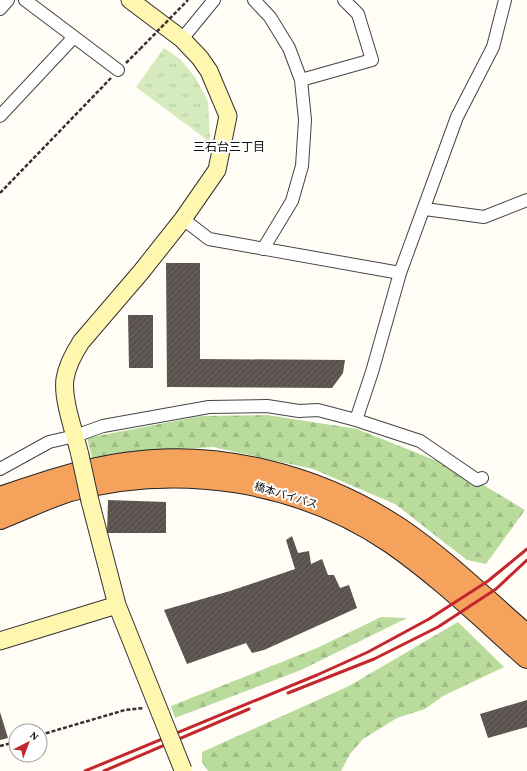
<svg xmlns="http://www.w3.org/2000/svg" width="527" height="771" font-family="'Crimson Pro','Noto Sans JP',serif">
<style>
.forest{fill:url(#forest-firs)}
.park{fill:url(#park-tufts)}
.building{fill:url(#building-hatch)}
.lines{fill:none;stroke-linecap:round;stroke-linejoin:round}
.street-casing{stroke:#444;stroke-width:14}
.secondary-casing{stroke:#333;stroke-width:19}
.highway-casing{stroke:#222;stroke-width:24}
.path{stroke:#333;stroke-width:2.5;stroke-dasharray:4 2;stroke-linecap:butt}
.street{stroke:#fff;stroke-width:12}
.secondary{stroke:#fff6b0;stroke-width:17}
.highway{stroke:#f5a25d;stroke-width:22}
.rail{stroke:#c4262e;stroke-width:3}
.secondary-bridge-casing{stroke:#333;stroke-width:19;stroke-linecap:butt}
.path-bridge{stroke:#333;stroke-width:2.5;stroke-dasharray:4 2;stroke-linecap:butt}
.secondary-bridge{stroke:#fff6b0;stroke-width:17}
.labels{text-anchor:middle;stroke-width:4;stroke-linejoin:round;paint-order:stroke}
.street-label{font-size:11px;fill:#111;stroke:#fff}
.neighbourhood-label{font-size:12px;fill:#111;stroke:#fff}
</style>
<defs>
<pattern id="forest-firs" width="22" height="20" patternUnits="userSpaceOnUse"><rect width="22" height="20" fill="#b9dc9c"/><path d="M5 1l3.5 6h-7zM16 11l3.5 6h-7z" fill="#9ebc85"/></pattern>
<pattern id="park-tufts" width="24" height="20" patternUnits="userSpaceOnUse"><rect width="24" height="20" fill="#d5ebbd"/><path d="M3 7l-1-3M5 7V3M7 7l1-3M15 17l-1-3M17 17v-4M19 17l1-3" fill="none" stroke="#b6c8a1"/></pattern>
<pattern id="building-hatch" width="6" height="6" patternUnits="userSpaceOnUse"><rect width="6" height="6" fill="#5a524d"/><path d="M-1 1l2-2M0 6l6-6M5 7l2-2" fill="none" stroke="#6d6662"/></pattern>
</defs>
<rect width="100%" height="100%" fill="#fffdf5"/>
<path class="forest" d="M 267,415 L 357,429 L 457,469 L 525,510 L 486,564 L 467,560 L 395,504 L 313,469 L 213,447 L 144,451 L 93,461 L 87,438 L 201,416 Z
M 381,617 L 407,618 L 301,670 L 175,718 L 171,706 L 317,648 Z
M 458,622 L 504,667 L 443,696 L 425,709 L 397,718 L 363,739 L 350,754 L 341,771 L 208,771 L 202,762 L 202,752 L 349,686 Z"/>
<path class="park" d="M 164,48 L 180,59 L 195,77 L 208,101 L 210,142 L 136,87 Z"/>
<path class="building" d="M 166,263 L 200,263 L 200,359 L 345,360 L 343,373 L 332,388 L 167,387 Z
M 128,315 L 153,315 L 153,368 L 129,368 Z
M 108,500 L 166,502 L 166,533 L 107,533 Z
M 292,536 L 298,553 L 309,551 L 311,564 L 322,559 L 328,575 L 334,575 L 340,588 L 349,585 L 357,608 L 264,650 L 252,653 L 246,643 L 187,664 L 164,610 L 230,591 L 295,569 L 286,540 Z
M 527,700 L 527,727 L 488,738 L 480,714 Z
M 0,712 L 8,738 L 0,740 Z"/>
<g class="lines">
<g class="street-casing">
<path id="street" d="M 25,0 L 118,70
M 254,0 L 270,17 L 289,48 L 301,80 L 305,120 L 302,166 L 292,201 L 263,249
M 0,9 L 8,0
M 182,39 L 214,0
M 301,80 L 372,60 L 358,14 L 344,0
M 0,116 L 74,37
M 425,209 L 484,217 L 527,200
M 183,219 L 209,239 L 400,273
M 356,420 L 372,372 L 400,273 L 457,117 L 493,47 L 505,0
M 0,469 L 49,442 L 75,436 L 103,426 L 209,407 L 267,406 L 299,411 L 318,410 L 356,420 L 420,441 L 477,480 L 482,478"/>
</g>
<g class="secondary-casing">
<path id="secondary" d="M 80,455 C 75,434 62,399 65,379 C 67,365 74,353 81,342 L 141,272 L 183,219 L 217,170 L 228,116 L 209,71 L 200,58 L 182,39 L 130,0
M 90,501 L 117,605 L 161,715
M 0,641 L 117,605"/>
</g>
<g class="highway-casing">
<path id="highway" d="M 0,498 C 41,484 82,470 125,464 C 220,450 320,477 399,529 C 445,560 485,600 527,636
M 0,518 C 23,509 47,497 70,490 C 179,461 298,479 391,542 C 440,576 483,618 527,657"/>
</g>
<path class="path" d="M 126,63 L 140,49
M 0,193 L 111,78
M 40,735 L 125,710 L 144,708
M 0,746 L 16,742"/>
<use href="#street" class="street"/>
<use href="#secondary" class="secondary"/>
<use href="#highway" class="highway"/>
<path class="rail" d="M 288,693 L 374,659 L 438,627 L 496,589 L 527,560
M 85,771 L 317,675 L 368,652 L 429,619 L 488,581 L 527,549
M 104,771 L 249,709"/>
<g class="secondary-bridge-casing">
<path id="secondary-bridge" d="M 80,455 L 90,501
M 161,715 L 183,770"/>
</g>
<path class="path-bridge" d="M 140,49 L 188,0"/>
<use href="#secondary-bridge" class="secondary-bridge"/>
</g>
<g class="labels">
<g class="street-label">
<text transform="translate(286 495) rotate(17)" y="4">橋本バイパス</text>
</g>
<g class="neighbourhood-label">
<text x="229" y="151">三石台三丁目</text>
</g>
</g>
<g transform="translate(28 743) rotate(42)"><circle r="19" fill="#ffffff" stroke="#a0a0a0"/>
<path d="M0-3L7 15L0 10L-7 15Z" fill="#c4262e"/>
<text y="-6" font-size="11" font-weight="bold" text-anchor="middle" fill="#111111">N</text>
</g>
</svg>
